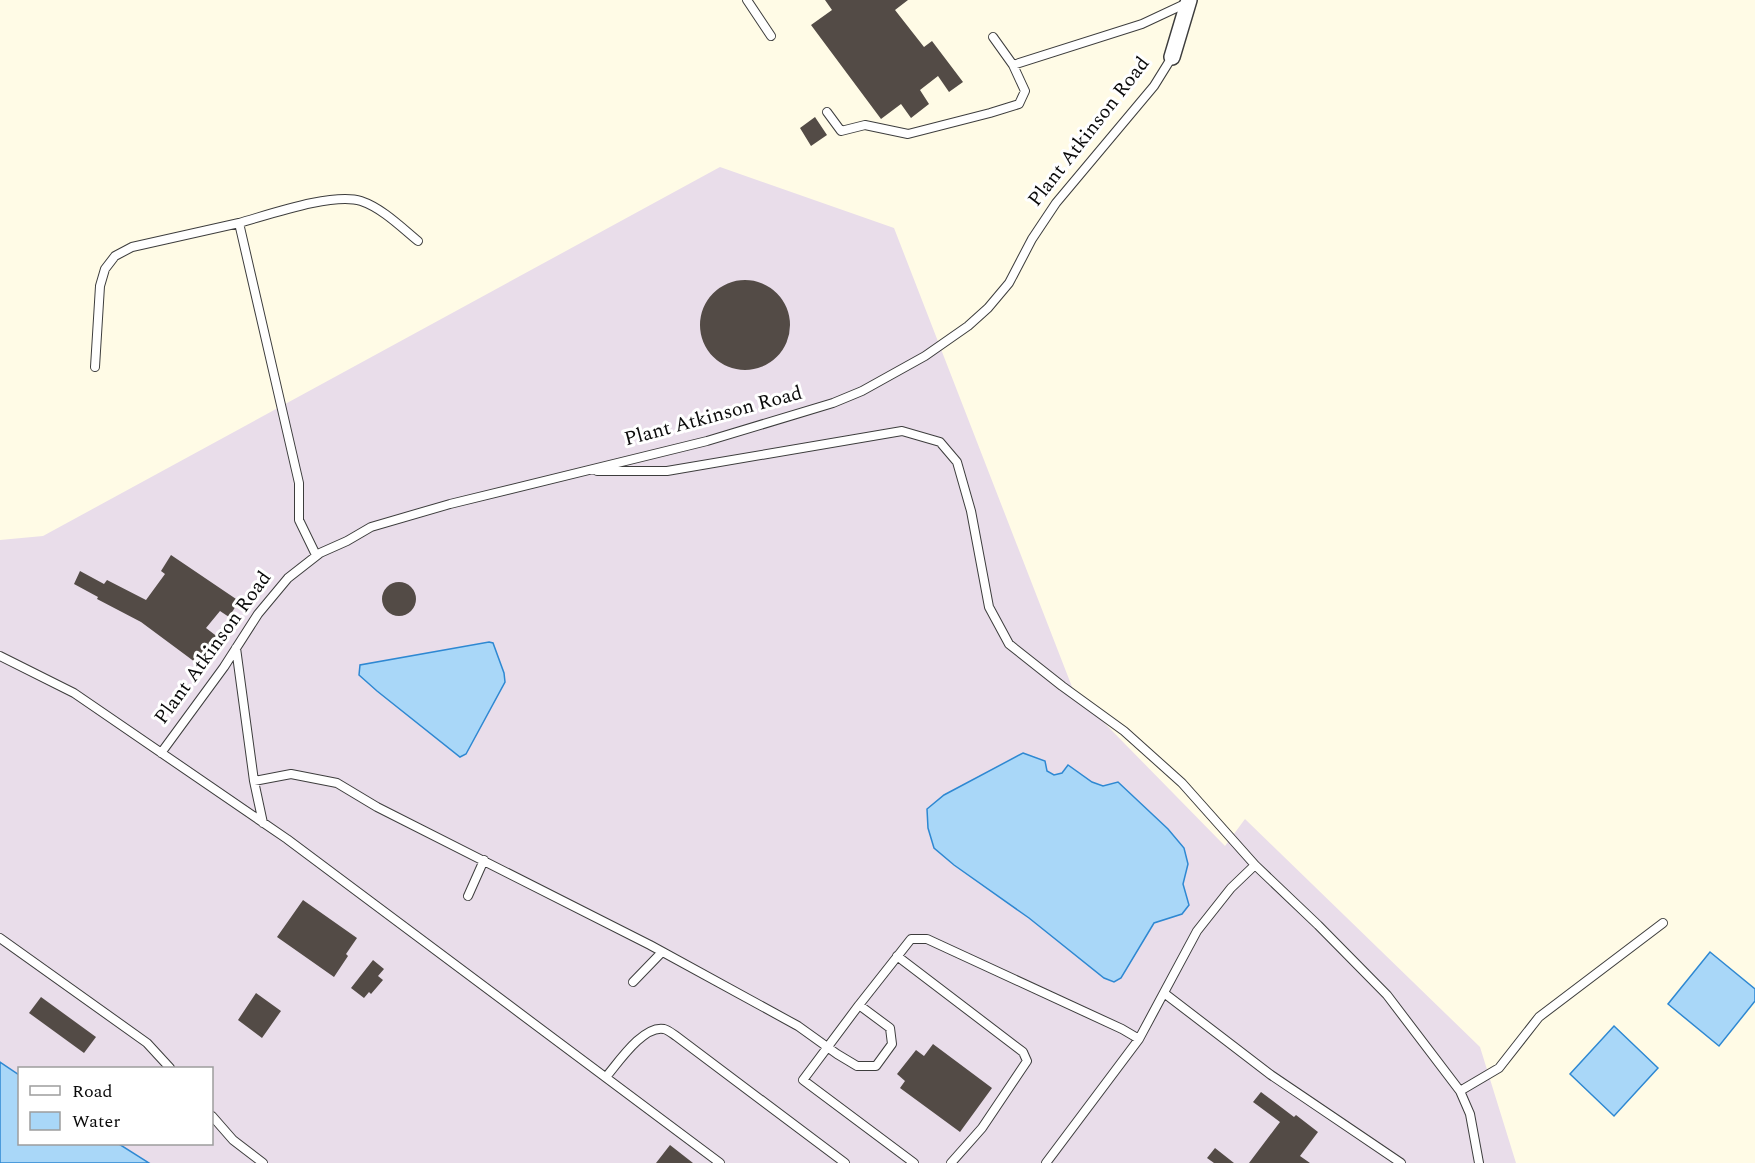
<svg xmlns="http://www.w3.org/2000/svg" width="1755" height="1163" font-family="Spectral,serif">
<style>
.industrial{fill:#e9ddea}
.water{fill:#a9d7f8;stroke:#2e88d2;stroke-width:1.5}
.building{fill:#534b46}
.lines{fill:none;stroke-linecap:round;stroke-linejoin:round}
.lane-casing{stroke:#3d3d3d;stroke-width:10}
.street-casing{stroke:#3d3d3d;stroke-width:18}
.lane{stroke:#fff;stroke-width:8}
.street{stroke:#fff;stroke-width:15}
.labels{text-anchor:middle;stroke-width:6;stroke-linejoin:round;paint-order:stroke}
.street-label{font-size:20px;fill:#0a0a0a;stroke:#fff}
</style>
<rect width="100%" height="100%" fill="#fffbe6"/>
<path class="industrial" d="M 720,167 L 894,228 L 1074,692 L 1225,846 L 1245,819 L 1480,1047 L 1516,1163 L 104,1163 L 78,1144 L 212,1144 L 212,1068 L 20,1068 L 19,1100 L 0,1086 L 0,540 L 43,536 Z"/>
<path class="water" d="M 489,642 L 493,643 L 504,673 L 505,682 L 466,754 L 460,757 L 377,691 L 359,675 L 360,665 Z
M 1023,753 L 1045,761 L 1047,771 L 1054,775 L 1062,773 L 1068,765 L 1092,782 L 1103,786 L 1118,782 L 1168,829 L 1184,848 L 1188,864 L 1183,884 L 1189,905 L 1182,914 L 1154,923 L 1121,978 L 1114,982 L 1104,978 L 1029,918 L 954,865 L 934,848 L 928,828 L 927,809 L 944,795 Z
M 1710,952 L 1755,989 L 1755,1001 L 1719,1046 L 1668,1004 Z
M 1614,1026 L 1658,1068 L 1614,1116 L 1570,1074 Z
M 0,1062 L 19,1075 L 20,1144 L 119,1144 L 149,1163 L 0,1163 Z"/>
<path class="building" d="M 825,0 L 908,0 L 895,10 L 924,47 L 932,41 L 963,82 L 949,92 L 938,76 L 920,90 L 929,104 L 911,118 L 901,104 L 881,119 L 811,25 L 832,10 Z
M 815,117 L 827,135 L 811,146 L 800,128 Z
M700 325a45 45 0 1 1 90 0a45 45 0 1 1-90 0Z
M 171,555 L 239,601 L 229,617 L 220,611 L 206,628 L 219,638 L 199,665 L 141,622 L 97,599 L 98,597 L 74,584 L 80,571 L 104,584 L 107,580 L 146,600 L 165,574 L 161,571 Z
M382 599a17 17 0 1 1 34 0a17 17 0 1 1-34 0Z
M 303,900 L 357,938 L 346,954 L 348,956 L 334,977 L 277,937 Z
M 373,960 L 384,969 L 378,976 L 383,980 L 371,994 L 369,992 L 364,998 L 351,988 Z
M 256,993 L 281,1011 L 262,1038 L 238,1020 Z
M 41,997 L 96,1037 L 84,1053 L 29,1013 Z
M 933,1044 L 992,1088 L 960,1132 L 900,1088 L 905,1081 L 897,1074 L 916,1050 L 924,1056 Z
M 1261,1092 L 1294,1117 L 1296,1115 L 1318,1132 L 1300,1156 L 1310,1163 L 1249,1163 L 1280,1122 L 1253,1102 Z
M 670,1145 L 693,1163 L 656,1163 Z
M 1215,1148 L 1234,1163 L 1214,1163 L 1207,1158 Z"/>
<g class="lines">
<g class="lane-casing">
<path id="lane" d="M 747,0 L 771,36
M 993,37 L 1013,65 L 1142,24 L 1187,3
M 827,112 L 841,131 L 865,125 L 908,134 L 990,113 L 1019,104 L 1025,91 L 1013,65
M 95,367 L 100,286 L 105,269 L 115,256 L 132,247 L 239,223
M 597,471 L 667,471 L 902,431 L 940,442 L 957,462 L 971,511 L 989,607 L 1009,644 L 1062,686 L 1124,731 L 1182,783 L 1255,865 L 1318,925 L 1387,995 L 1460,1091 L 1470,1114 L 1479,1163
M 316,555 L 299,520 L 299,483 L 239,223 C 268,215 333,192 361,201 C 382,208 401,227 418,241
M 236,648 L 254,781 L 263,823
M 0,656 L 74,693 L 287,839 L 720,1163
M 161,753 L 224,667 L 258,614 L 288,578 L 320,553 L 347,541 L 371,527 L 450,504 L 707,441 L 833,403 L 862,391 L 925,356 L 968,326 L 988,308 L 1009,283 L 1032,239 L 1056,203 L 1154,86 L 1172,57
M 254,781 L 291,774 L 337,783 L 377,807 L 650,945 L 798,1026 L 837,1054 L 857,1066 L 876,1066 L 892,1044 L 890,1028 L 859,1005 L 803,1080 L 914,1163
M 468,896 L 484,860
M 0,938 L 147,1043 L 170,1068
M 897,956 L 1023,1052 L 1027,1061 L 982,1128 L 951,1163
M 633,982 L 662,952
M 1164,993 L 1271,1075 L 1401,1163
M 859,1005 L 911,939 L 927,939 L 1122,1029 L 1139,1039
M 606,1077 C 618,1063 643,1025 664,1029 C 668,1030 673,1034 676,1036 L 845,1163
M 1460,1091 L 1499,1068 L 1539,1017 L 1663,923
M 212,1116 L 233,1140 L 263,1163
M 1046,1163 L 1139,1039 L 1197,931 L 1231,888 L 1255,865"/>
</g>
<g class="street-casing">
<path id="street" d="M 1172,57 L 1189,0"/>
</g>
<use href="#lane" class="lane"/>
<use href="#street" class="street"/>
</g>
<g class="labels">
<g class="street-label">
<text transform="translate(1088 131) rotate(-52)" y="7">Plant Atkinson Road</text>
<text transform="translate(713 415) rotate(-15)" y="7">Plant Atkinson Road</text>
<text transform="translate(212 647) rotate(-54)" y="7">Plant Atkinson Road</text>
</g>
</g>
<rect x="18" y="1067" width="195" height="78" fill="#ffffff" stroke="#9d9d9d" stroke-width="1.5"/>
<rect x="30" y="1086" width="30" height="9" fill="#ffffff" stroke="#9d9d9d" stroke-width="1.5"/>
<text x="72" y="1097" font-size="18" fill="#0a0a0a">Road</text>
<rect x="30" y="1112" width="30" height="18" fill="#a9d7f8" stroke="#9d9d9d" stroke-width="1.5"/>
<text x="72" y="1127" font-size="18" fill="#0a0a0a">Water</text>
</svg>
